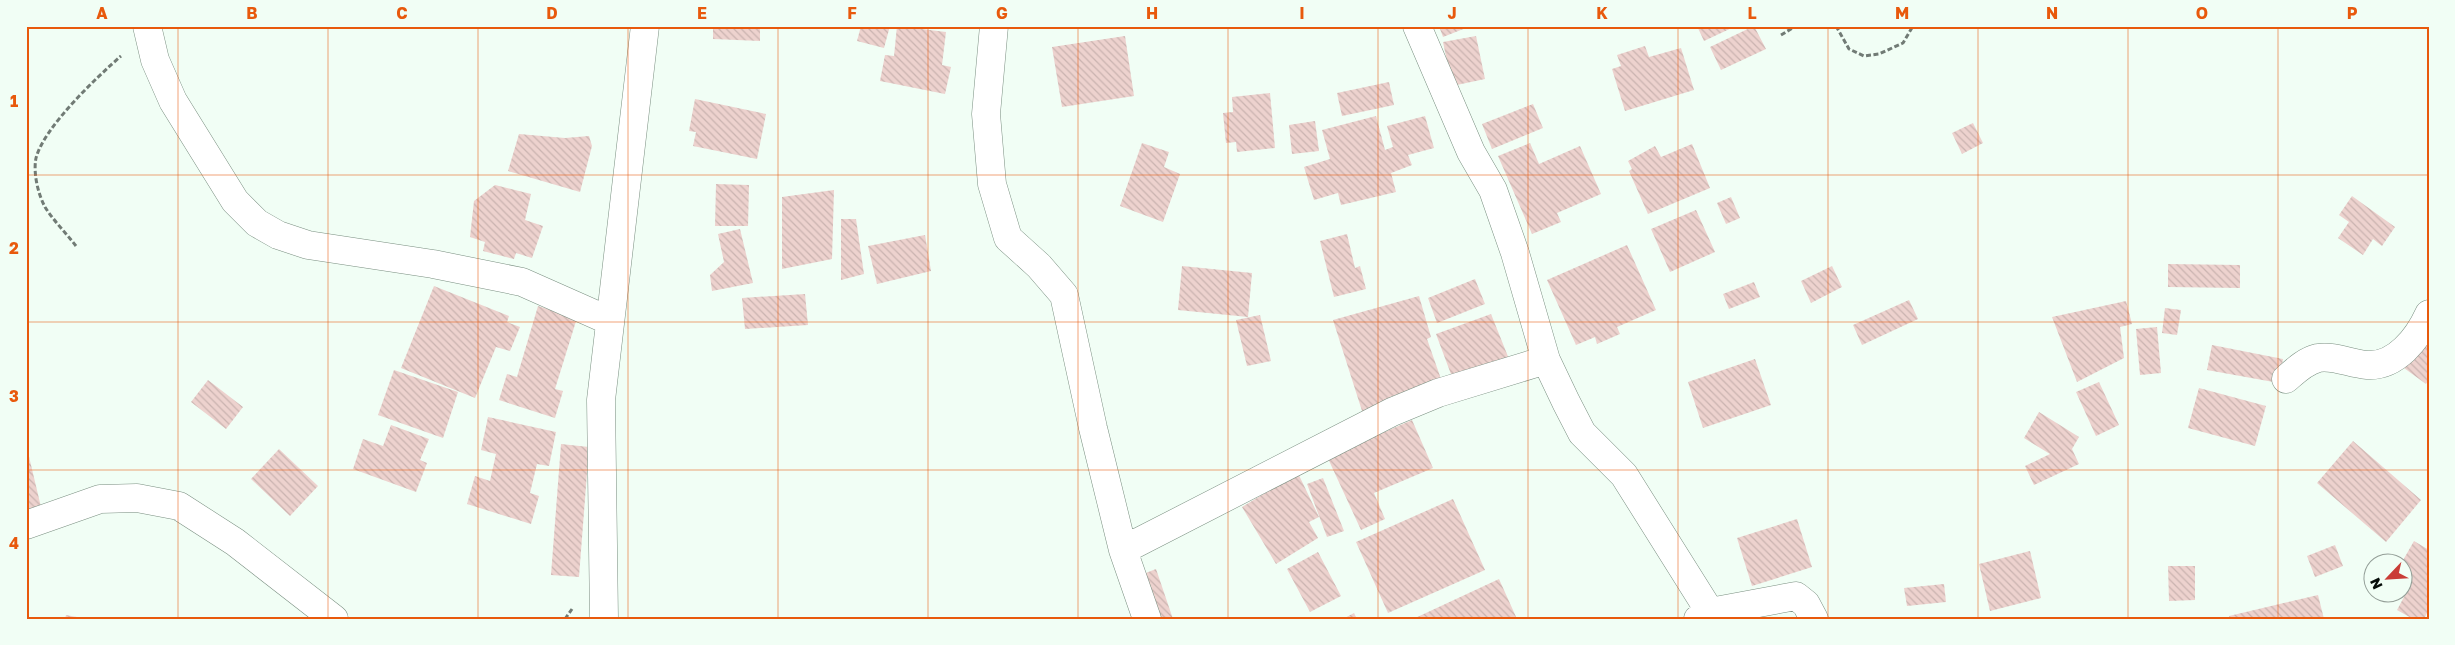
<svg xmlns="http://www.w3.org/2000/svg" width="2455" height="645" font-family="'Golos Text',sans-serif">
<style>
.building{fill:url(#building-back-hatch)}
.lines{fill:none;stroke-linecap:round;stroke-linejoin:round}
.minor-casing{stroke:#7a8f81;stroke-width:29}
.path{stroke:#717b75;stroke-width:3;stroke-dasharray:5 2.5;stroke-linecap:butt}
.minor{stroke:#fff;stroke-width:28}
.grid{fill:none;stroke:#e8590c;stroke-width:1;stroke-opacity:0.55}
.neatline{fill:none;stroke:#e8590c;stroke-width:2}
.grid-label{font-size:16px;text-anchor:middle;font-weight:bold;fill:#e8590c}
</style>
<defs>
<pattern id="building-back-hatch" width="6" height="6" patternUnits="userSpaceOnUse" patternTransform="scale(1.25)"><rect width="6" height="6" fill="#edd2ce"/><path d="M-1 5l2 2M0 0l6 6M5-1l2 2" fill="none" stroke="#cab3b0"/></pattern>
</defs>
<rect width="100%" height="100%" fill="#f1fef5"/>
<path class="building" d="M 713,26 L 760,26 L 760,41 L 713,39 Z
M 861,26 L 890,26 L 884,48 L 857,41 Z
M 897,26 L 946,32 L 942,65 L 951,67 L 945,94 L 880,81 L 885,55 L 894,56 Z
M 1073,26 L 1130,26 L 1130,28 L 1073,28 Z
M 1439,26 L 1471,26 L 1443,37 Z
M 1697,26 L 1736,26 L 1704,41 Z
M 1754,26 L 1766,49 L 1721,70 L 1710,47 Z
M 1125,36 L 1134,96 L 1062,107 L 1052,47 Z
M 1476,36 L 1485,79 L 1452,86 L 1443,42 Z
M 1645,46 L 1649,57 L 1681,48 L 1694,90 L 1625,111 L 1612,69 L 1621,66 L 1617,55 Z
M 1389,82 L 1394,105 L 1342,116 L 1337,93 Z
M 1270,93 L 1275,148 L 1237,152 L 1236,142 L 1226,143 L 1223,113 L 1233,112 L 1232,97 Z
M 695,99 L 766,114 L 757,159 L 693,146 L 696,132 L 689,131 Z
M 1533,104 L 1543,128 L 1492,149 L 1482,124 Z
M 1376,116 L 1385,150 L 1393,147 L 1387,126 L 1425,116 L 1434,148 L 1408,155 L 1412,165 L 1391,173 L 1396,192 L 1341,205 L 1338,193 L 1314,200 L 1304,167 L 1330,159 L 1322,130 Z
M 1315,121 L 1319,151 L 1292,154 L 1289,125 Z
M 1973,123 L 1983,143 L 1962,154 L 1952,133 Z
M 519,134 L 565,138 L 589,136 L 592,146 L 580,192 L 508,171 Z
M 1142,143 L 1169,152 L 1164,167 L 1180,174 L 1163,222 L 1120,206 Z
M 1530,143 L 1539,164 L 1580,146 L 1601,194 L 1557,213 L 1561,222 L 1532,234 L 1498,156 Z
M 1692,144 L 1710,188 L 1648,214 L 1629,171 L 1632,169 L 1628,161 L 1655,146 L 1661,157 Z
M 716,184 L 749,185 L 748,226 L 715,226 Z
M 495,185 L 531,194 L 525,220 L 543,226 L 532,258 L 516,253 L 514,259 L 483,251 L 485,242 L 470,237 L 474,201 Z
M 834,190 L 832,259 L 782,269 L 782,197 Z
M 2352,196 L 2395,227 L 2382,246 L 2373,239 L 2363,255 L 2338,238 L 2349,222 L 2339,215 Z
M 1731,197 L 1740,218 L 1726,224 L 1717,203 Z
M 1696,210 L 1715,252 L 1670,272 L 1651,229 Z
M 841,219 L 856,219 L 864,274 L 841,280 Z
M 740,229 L 753,283 L 712,291 L 710,275 L 724,262 L 718,234 Z
M 1347,234 L 1355,268 L 1360,266 L 1366,289 L 1334,297 L 1320,241 Z
M 925,235 L 931,271 L 877,284 L 868,246 Z
M 1627,245 L 1656,310 L 1617,327 L 1620,334 L 1597,344 L 1595,337 L 1576,345 L 1547,280 Z
M 2168,264 L 2240,265 L 2240,288 L 2168,287 Z
M 1182,266 L 1252,273 L 1248,317 L 1178,310 Z
M 1832,266 L 1842,287 L 1811,303 L 1801,281 Z
M 1475,279 L 1485,304 L 1437,323 L 1428,298 Z
M 1754,282 L 1760,297 L 1729,309 L 1723,294 Z
M 434,286 L 509,316 L 507,322 L 520,327 L 510,351 L 496,347 L 475,398 L 401,368 Z
M 805,294 L 808,325 L 745,329 L 742,298 Z
M 1419,296 L 1431,337 L 1427,339 L 1441,379 L 1390,397 L 1392,404 L 1363,414 L 1333,320 Z
M 1909,300 L 1918,319 L 1862,345 L 1853,325 Z
M 2126,301 L 2132,324 L 2120,327 L 2124,358 L 2077,382 L 2052,317 Z
M 538,306 L 577,318 L 555,389 L 563,391 L 555,418 L 499,400 L 507,374 L 517,377 Z
M 2165,308 L 2181,310 L 2177,335 L 2162,333 Z
M 1491,314 L 1511,364 L 1455,385 L 1436,334 Z
M 1260,315 L 1271,361 L 1247,366 L 1236,320 Z
M 2157,327 L 2161,373 L 2140,375 L 2136,329 Z
M 2429,331 L 2429,379 L 2426,384 L 2404,368 Z
M 2212,345 L 2283,359 L 2279,383 L 2207,370 Z
M 1755,359 L 1771,405 L 1703,428 L 1688,382 Z
M 394,370 L 458,392 L 443,438 L 378,415 Z
M 208,380 L 243,407 L 226,429 L 191,402 Z
M 2099,382 L 2119,425 L 2096,436 L 2076,392 Z
M 2199,388 L 2266,406 L 2255,446 L 2188,428 Z
M 2039,412 L 2079,437 L 2072,449 L 2079,464 L 2034,485 L 2025,466 L 2050,454 L 2024,438 Z
M 488,417 L 556,432 L 549,466 L 537,464 L 530,493 L 539,496 L 531,524 L 467,504 L 475,476 L 490,481 L 496,454 L 481,450 Z
M 1412,420 L 1433,468 L 1374,493 L 1385,519 L 1361,530 L 1325,452 L 1352,446 Z
M 391,425 L 429,439 L 420,460 L 427,463 L 416,492 L 353,469 L 363,439 L 383,446 Z
M 2353,441 L 2421,500 L 2386,542 L 2317,483 Z
M 26,444 L 41,507 L 26,510 Z
M 561,444 L 589,447 L 579,577 L 551,575 Z
M 279,449 L 318,486 L 290,516 L 251,479 Z
M 1296,469 L 1319,517 L 1309,522 L 1318,538 L 1276,564 L 1242,507 L 1265,493 L 1261,486 Z
M 1323,478 L 1344,531 L 1327,537 L 1307,484 Z
M 1453,499 L 1485,570 L 1388,613 L 1356,542 Z
M 1797,519 L 1812,567 L 1752,586 L 1737,538 Z
M 2414,541 L 2429,550 L 2429,609 L 2424,619 L 2413,619 L 2397,610 L 2412,582 L 2410,580 L 2402,590 L 2402,562 Z
M 2335,545 L 2343,566 L 2315,577 L 2307,556 Z
M 2030,551 L 2041,598 L 1990,611 L 1979,564 Z
M 1318,552 L 1341,596 L 1310,612 L 1287,569 Z
M 2168,566 L 2195,566 L 2195,600 L 2169,601 Z
M 1156,569 L 1173,619 L 1153,619 L 1138,576 Z
M 1499,579 L 1517,619 L 1413,619 Z
M 1944,584 L 1946,602 L 1907,606 L 1904,588 Z
M 2318,595 L 2324,619 L 2230,619 L 2229,616 Z
M 1354,613 L 1357,619 L 1343,619 Z
M 66,615 L 82,618 L 82,619 L 65,619 Z"/>
<g class="lines">
<g class="minor-casing">
<path id="minor" d="M 147,26 L 155,60 L 173,101 L 235,201 L 257,223 L 278,235 L 308,245 L 433,264 L 522,282 L 610,321
M 994,26 L 986,114 L 992,184 L 1008,238 L 1039,266 L 1064,295 L 1093,428 L 1123,550 L 1147,619
M 1417,26 L 1471,152 L 1493,190 L 1515,253 L 1546,360 L 1566,402 L 1582,433 L 1624,475 L 1710,612 L 1698,619
M 2286,379 C 2295,371 2305,361 2318,358 C 2334,355 2351,364 2367,365 C 2396,367 2418,338 2429,314
M 26,525 L 100,499 L 137,498 L 179,506 L 235,542 L 334,619
M 1123,550 L 1392,412 L 1438,393 L 1546,360
M 1710,612 L 1796,596 L 1806,604 L 1814,619
M 604,619 L 601,400 L 645,26"/>
</g>
<path class="path" d="M 1836,26 L 1849,49 L 1864,56 L 1879,54 L 1903,43 L 1913,26
M 1781,35 L 1796,26
M 76,246 C 66,233 53,220 45,207 C 38,194 33,173 36,158 C 44,127 97,77 121,56
M 565,619 L 572,609"/>
<use href="#minor" class="minor"/>
</g>
<path class="grid" d="M 178,26 L 178,619M 328,26 L 328,619M 478,26 L 478,619M 628,26 L 628,619M 778,26 L 778,619M 928,26 L 928,619M 1078,26 L 1078,619M 1228,26 L 1228,619M 1378,26 L 1378,619M 1528,26 L 1528,619M 1678,26 L 1678,619M 1828,26 L 1828,619M 1978,26 L 1978,619M 2128,26 L 2128,619M 2278,26 L 2278,619M 26,175 L 2429,175M 26,322 L 2429,322M 26,470 L 2429,470"/>
<rect width="2455" height="645" fill="none" stroke="#f1fef5" stroke-width="55"/>
<g transform="translate(2388 578) rotate(245)"><circle r="24" fill="#f1fef5" stroke="#939e97"/>
<path d="M0-4L9 19L0 12L-9 19Z" fill="#ca3c36"/>
<text y="-8" font-size="14" font-weight="bold" text-anchor="middle" fill="#060d09">N</text>
</g>
<rect x="28" y="28" width="2400" height="590" class="neatline"/>
<g class="grid-label">
<text x="102" y="19">A</text>
<text x="252" y="19">B</text>
<text x="402" y="19">C</text>
<text x="552" y="19">D</text>
<text x="702" y="19">E</text>
<text x="852" y="19">F</text>
<text x="1002" y="19">G</text>
<text x="1152" y="19">H</text>
<text x="1302" y="19">I</text>
<text x="1452" y="19">J</text>
<text x="1602" y="19">K</text>
<text x="1752" y="19">L</text>
<text x="1902" y="19">M</text>
<text x="2052" y="19">N</text>
<text x="2202" y="19">O</text>
<text x="2352" y="19">P</text>
<text x="14" y="107">1</text>
<text x="14" y="254">2</text>
<text x="14" y="402">3</text>
<text x="14" y="549">4</text>
</g>
</svg>
